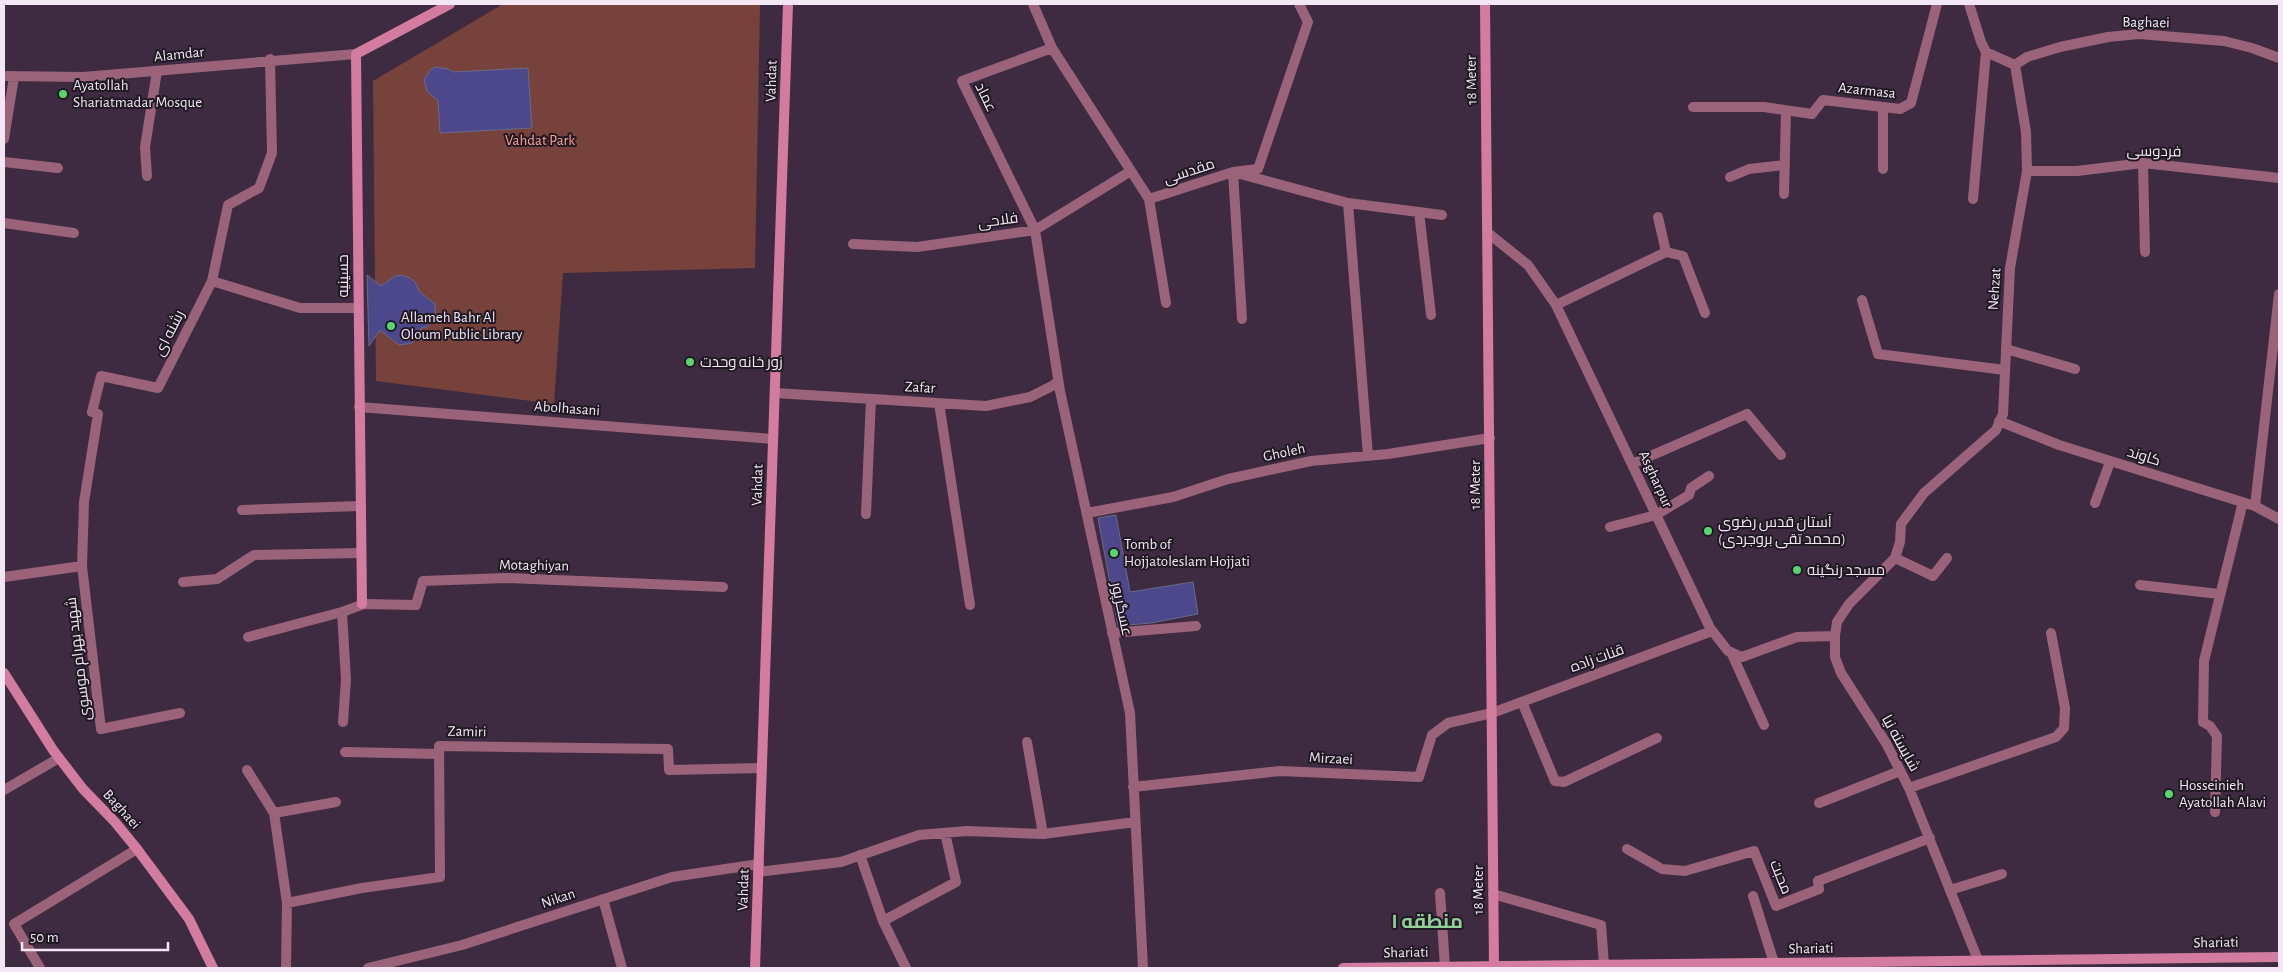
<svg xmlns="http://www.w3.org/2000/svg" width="2283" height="972" font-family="'Alegreya Sans',Cairo,sans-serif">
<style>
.green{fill:#76423b}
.building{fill:#4d478c;stroke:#6a6a88}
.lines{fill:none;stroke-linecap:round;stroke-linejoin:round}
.lane{stroke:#9a6379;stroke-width:10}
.street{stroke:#9a6379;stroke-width:10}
.secondary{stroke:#d37ca0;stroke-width:10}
.poi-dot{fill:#5ad56e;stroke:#201822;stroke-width:2}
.labels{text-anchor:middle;stroke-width:4;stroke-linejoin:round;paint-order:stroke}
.street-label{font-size:15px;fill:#f3e7f6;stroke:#201822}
.poi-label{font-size:15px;fill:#f3e7f6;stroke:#201822;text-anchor:start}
.park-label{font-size:15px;fill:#ffa295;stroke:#201822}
.district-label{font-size:20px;font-weight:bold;fill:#93d098;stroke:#201822}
</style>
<rect width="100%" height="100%" fill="#3e2b42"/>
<path class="green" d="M 503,4 L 760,4 L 755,268 L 563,273 L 554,404 L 376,381 L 373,81 Z"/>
<path class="building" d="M 436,67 L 448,69 L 454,72 L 528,68 L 532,128 L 440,133 L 438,101 L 427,91 L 424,80 L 430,70 Z
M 367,275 L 381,286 L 395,276 L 402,275 L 410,278 L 415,282 L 420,292 L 435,304 L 435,317 L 427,327 L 421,328 L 412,343 L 399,345 L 380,330 L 369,346 Z
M 1116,515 L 1130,592 L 1193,582 L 1198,614 L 1151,623 L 1118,626 L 1098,518 Z"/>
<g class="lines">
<path class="lane" d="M 1693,107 L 1764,107 L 1812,114
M 4,162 L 58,168
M 2143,163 L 2145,252
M 1883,169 L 1883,107
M 147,176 L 145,147 L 157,71
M 1730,177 L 1749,169 L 1785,165
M 1784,194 L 1786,111
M 1149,199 L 1166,303
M 1973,199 L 1986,52
M 1658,217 L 1666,252
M 4,223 L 74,233
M 1862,300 L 1878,354 L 2005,370
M 2006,349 L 2075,369
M 1747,414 L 1781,455
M 2095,503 L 2110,462
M 242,510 L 360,506
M 1610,527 L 1656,515 L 1689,495 L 1691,488 L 1709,476
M 1895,558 L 1933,576 L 1947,558
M 183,582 L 217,579 L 254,555 L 361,553
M 2140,585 L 2219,594
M 342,612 L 346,680 L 343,722
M 1112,633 L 1196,626
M 1731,652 L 1764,725
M 1522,702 L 1555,781 L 1564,782 L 1657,738
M 2203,722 L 2210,726 L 2217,736 L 2215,812
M 101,729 L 180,713
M 1027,742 L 1043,834
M 345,752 L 439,754
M 247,770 L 274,813 L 287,903
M 4,790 L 59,758
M 1819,803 L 1900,771
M 274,813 L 336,802
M 1627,849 L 1662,869 L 1685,871 L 1754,851 L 1776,906 L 1819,889 L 1818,881
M 1950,890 L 2002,874
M 603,899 L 622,968"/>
<path class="street" d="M 1033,4 L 1052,48 L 962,81 L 1035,230 L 1060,391 L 1130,713 L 1143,968
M 1969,4 L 1981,42 L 1986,52 L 2015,65 L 2026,132 L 2027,171 L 2010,268 L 2003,414 L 1996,430 L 1924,493 L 1901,524 L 1900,542 L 1895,558 L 1849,604 L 1837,622 L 1835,636 L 1835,657 L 1841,673 L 1886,743 L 1909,788 L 1978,960
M 1052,48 L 1149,199 L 1233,172 L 1348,203 L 1442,215
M 2015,65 L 2027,57 L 2060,47 L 2108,37 L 2139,34 L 2224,41 L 2252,48 L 2279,58
M 4,76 L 83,77 L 356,54
M 1812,114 L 1823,100 L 1900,109 L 1911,103 L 1937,4
M 4,139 L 14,77
M 2027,171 L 2077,171 L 2143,163 L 2279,178
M 1348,203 L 1368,456
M 1419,212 L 1431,315
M 1488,233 L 1528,265 L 1556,305 L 1710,628 L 1728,651 L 1742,657 L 1797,637 L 1835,636
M 853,244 L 917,247 L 1035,230 L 1131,171
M 212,281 L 300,308 L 358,308
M 1556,305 L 1666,252 L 1683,256 L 1705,313
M 1242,319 L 1233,172 L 1258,169 L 1308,22 L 1299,4
M 775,393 L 986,406 L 1030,397 L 1054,385 L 1058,380
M 939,403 L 970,605
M 359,407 L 773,439
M 1999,421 L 2059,445 L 2255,506 L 2279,519
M 1632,464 L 1747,414
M 2255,506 L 2279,294
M 1087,513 L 1173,497 L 1228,479 L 1311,461 L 1388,454 L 1490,438
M 866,514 L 871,399
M 4,577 L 82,566
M 248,637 L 342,612 L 364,604 L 416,605 L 423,581 L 506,578 L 723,587
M 2203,722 L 2204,661 L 2243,502
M 101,729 L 82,566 L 84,502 L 98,414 L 92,412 L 101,376 L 158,388 L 212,281 L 228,205 L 259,188 L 272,153 L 270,59
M 1133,787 L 1280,771 L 1419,777 L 1432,735 L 1448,723 L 1492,713 L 1712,631
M 1909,788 L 2056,737 L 2064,728 L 2065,708 L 2051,633
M 860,855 L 883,921 L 906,968
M 758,872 L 841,862 L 919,835 L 967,831 L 1043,834 L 1135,822
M 1818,881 L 1930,838
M 1440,893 L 1445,967
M 1493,894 L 1601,925 L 1604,965
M 1753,896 L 1774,963
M 883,921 L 956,882 L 945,833
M 40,968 L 14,924 L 137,849
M 286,968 L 287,903 L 362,888 L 440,877 L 439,746 L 668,749 L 669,770 L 762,768
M 368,968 L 462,945 L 672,877 L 759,864"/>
<path class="secondary" d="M 1485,4 L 1494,968
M 362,604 L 356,54 L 450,4
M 4,673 L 53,750 L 83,789 L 115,822 L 137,849 L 189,919 L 213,968
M 755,968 L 788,4
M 1343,968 L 2279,957"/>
</g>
<g class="poi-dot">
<circle cx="63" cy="94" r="5"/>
<circle cx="391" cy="326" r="5"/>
<circle cx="690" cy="362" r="5"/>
<circle cx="1708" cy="531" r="5"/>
<circle cx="1114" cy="553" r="5"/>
<circle cx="1797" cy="570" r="5"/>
<circle cx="2169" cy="794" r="5"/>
</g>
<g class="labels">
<g class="street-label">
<text transform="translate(2146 22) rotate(1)" y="5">Baghaei</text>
<text transform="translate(179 54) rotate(-6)" y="5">Alamdar</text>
<text transform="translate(1471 80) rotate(-91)" y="5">18 Meter</text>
<text transform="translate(771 81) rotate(-88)" y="5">Vahdat</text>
<text transform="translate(1867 90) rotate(6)" y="5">Azarmasa</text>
<text transform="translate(986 97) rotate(64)" y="5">عماد</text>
<text transform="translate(2154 151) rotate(1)" y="5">فردوسی</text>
<text transform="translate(1189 171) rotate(-18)" y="5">مقدسی</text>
<text transform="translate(998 220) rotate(-8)" y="5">فلاحی</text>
<text transform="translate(343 276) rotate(-90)" y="5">حسینیه</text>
<text transform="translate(1994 289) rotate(-86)" y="5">Nehzat</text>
<text transform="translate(169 333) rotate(-63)" y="5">رشنه ای</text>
<text transform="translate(920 387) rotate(3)" y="5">Zafar</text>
<text transform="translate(567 408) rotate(4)" y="5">Abolhasani</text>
<text transform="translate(1284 452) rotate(-12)" y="5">Gholeh</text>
<text transform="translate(2144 456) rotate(17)" y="5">کاوند</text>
<text transform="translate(1656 479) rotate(65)" y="5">Asgharpur</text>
<text transform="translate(757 485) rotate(-88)" y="5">Vahdat</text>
<text transform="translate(1475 485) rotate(-90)" y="5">18 Meter</text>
<text transform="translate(534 565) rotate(1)" y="5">Motaghiyan</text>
<text transform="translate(1122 609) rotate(78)" y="5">عسگرپور</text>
<text transform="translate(1597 658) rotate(-20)" y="5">قنات زاده</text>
<text transform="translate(78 659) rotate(-97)" y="5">شهید بهرام موسوی</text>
<text transform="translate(467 731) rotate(1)" y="5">Zamiri</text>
<text transform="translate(1901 743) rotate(61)" y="5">شایسته نیا</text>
<text transform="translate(1331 758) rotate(3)" y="5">Mirzaei</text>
<text transform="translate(122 809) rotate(48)" y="5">Baghaei</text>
<text transform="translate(1781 877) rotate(68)" y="5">محبت</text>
<text transform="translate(743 890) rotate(-88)" y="5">Vahdat</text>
<text transform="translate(1478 890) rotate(-90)" y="5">18 Meter</text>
<text transform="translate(558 898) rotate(-18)" y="5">Nikan</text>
<text transform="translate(2216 942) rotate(-1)" y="5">Shariati</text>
<text transform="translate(1811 948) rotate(-1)" y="5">Shariati</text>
<text transform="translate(1406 952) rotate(-1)" y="5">Shariati</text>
</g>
<g class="poi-label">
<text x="73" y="90">Ayatollah<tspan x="73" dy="17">Shariatmadar Mosque</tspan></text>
<text x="401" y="322">Allameh Bahr Al<tspan x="401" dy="17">Oloum Public Library</tspan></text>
<text x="700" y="367">زور خانه وحدت</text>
<text x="1718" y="527">آستان قدس رضوی<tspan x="1718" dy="17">(محمد تقی بروجردی)</tspan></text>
<text x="1124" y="549">Tomb of<tspan x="1124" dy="17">Hojjatoleslam Hojjati</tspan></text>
<text x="1807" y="575">مسجد رنگینه</text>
<text x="2179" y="790">Hosseinieh<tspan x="2179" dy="17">Ayatollah Alavi</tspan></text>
</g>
<g class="park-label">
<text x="540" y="145">Vahdat Park</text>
</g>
<g class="district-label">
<text x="1427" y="928">منطقه ۱</text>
</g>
</g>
<rect width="2283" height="972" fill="none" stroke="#f3e7f6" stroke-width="10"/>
<path d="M22 942v8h146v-8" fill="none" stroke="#f3e7f6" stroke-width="2.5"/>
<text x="30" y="942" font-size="15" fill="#f3e7f6" stroke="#201822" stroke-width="4" paint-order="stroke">50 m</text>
</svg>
